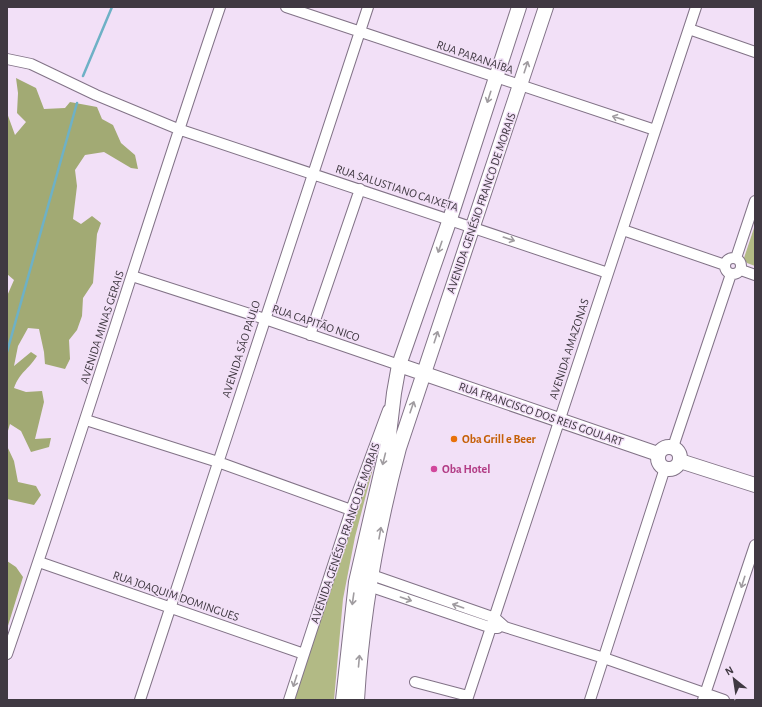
<svg xmlns="http://www.w3.org/2000/svg" width="762" height="707" font-family="'Alegreya Sans',sans-serif">
<style>
.green{fill:#b2ba85}
.forest{fill:#a2aa74}
.lines{fill:none;stroke-linecap:round;stroke-linejoin:round}
.stream{stroke:#6eb1c6;stroke-width:2.5}
.street-casing{stroke:#827387;stroke-width:12}
.secondary-casing{stroke:#827387;stroke-width:16}
.street{stroke:#fff;stroke-width:10}
.secondary{stroke:#fff;stroke-width:14}
.oneway{stroke:#a09ca0}
.food-dot{fill:#e8710a;stroke:#f2e0f7;stroke-width:1.5}
.hotel-dot{fill:#d1479c;stroke:#f2e0f7;stroke-width:1.5}
.labels{text-anchor:middle;stroke-width:3;stroke-linejoin:round;paint-order:stroke}
.street-label{font-size:12px;fill:#403942;stroke:#f2e0f7}
.food-label{font-size:12px;font-weight:bold;fill:#c56008;stroke:#f2e0f7;text-anchor:start}
.hotel-label{font-size:12px;font-weight:bold;fill:#b23c85;stroke:#f2e0f7;text-anchor:start}
</style>
<rect width="100%" height="100%" fill="#f2e0f7"/>
<path class="green" d="M 755,225 L 755,266 L 747,263 L 744,258 Z
M 376,453 L 377,453 L 355,537 L 343,599 L 334,700 L 294,700 Z"/>
<path class="forest" d="M 16,78 L 36,88 L 44,109 L 65,108 L 70,102 L 97,107 L 102,119 L 113,125 L 121,143 L 135,155 L 138,169 L 131,168 L 104,152 L 85,155 L 75,170 L 77,186 L 73,219 L 81,224 L 92,216 L 101,223 L 97,234 L 93,283 L 83,298 L 82,316 L 77,330 L 69,340 L 70,359 L 65,369 L 45,364 L 44,352 L 39,329 L 28,328 L 18,346 L 14,366 L 31,352 L 37,356 C 28,370 20,372 14,388 L 26,392 L 42,391 L 44,402 L 35,439 L 51,438 L 49,447 L 31,452 L 21,431 L 10,424 L 7,434 L 7,296 L 14,280 L 7,274 L 7,113 L 15,135 L 26,122 L 17,113 L 18,93 Z
M 7,446 L 14,461 L 18,482 L 36,486 L 41,495 L 34,505 L 7,499 Z
M 7,561 L 16,567 L 23,577 L 7,629 Z"/>
<g class="lines">
<path class="stream" d="M 83,76 L 112,7
M 7,352 L 77,103"/>
<g class="street-casing">
<path id="street" d="M 286,7 L 655,130
M 689,29 L 755,52
M 7,59 L 31,64 L 96,95 L 178,129 L 608,273
M 623,230 L 725,265
M725 266a8 8 0 1 1 16 0a8 8 0 1 1-16 0Z
M 736,258 L 755,201
M 741,270 L 755,275
M 132,276 L 265,319 L 399,365
M 310,335 L 360,189
M 86,420 L 218,462 L 351,510
M 673,447 L 731,274
M 39,562 L 304,654
M 366,573 L 495,618 L 505,627 L 604,658 L 724,700
M 363,584 L 492,628 L 498,628
M 7,654 C 81,439 147,222 220,7
M 415,682 L 468,696
M 140,700 L 368,7
M 289,700 L 351,510 L 388,410
M 467,700 L 696,7
M 590,700 L 665,468
M 703,700 L 755,545"/>
</g>
<g class="secondary-casing">
<path id="secondary" d="M 399,365 L 658,454
M658 458a11 11 0 1 1 22 0a11 11 0 1 1-22 0Z
M 680,461 L 755,485
M 343,700 L 356,582 L 388,443 L 394,393 L 399,365 L 450,219 L 519,7
M 357,700 C 362,615 377,531 399,448 L 546,7"/>
</g>
<use href="#street" class="street"/>
<use href="#secondary" class="secondary"/>
</g>
<defs><path id="oneway-shaft" d="M-6 0H5M1.5-3L5.5 0L1.5 3" fill="none" stroke-width="1.6" stroke-linecap="round" stroke-linejoin="round"/></defs>
<g class="oneway">
<use href="#oneway-shaft" transform="translate(526 67) rotate(-72)"/>
<use href="#oneway-shaft" transform="translate(489 97) rotate(108)"/>
<use href="#oneway-shaft" transform="translate(618 118) rotate(-162)"/>
<use href="#oneway-shaft" transform="translate(509 239) rotate(19)"/>
<use href="#oneway-shaft" transform="translate(440 247) rotate(109)"/>
<use href="#oneway-shaft" transform="translate(436 337) rotate(-72)"/>
<use href="#oneway-shaft" transform="translate(412 407) rotate(-71)"/>
<use href="#oneway-shaft" transform="translate(384 459) rotate(104)"/>
<use href="#oneway-shaft" transform="translate(380 533) rotate(-80)"/>
<use href="#oneway-shaft" transform="translate(743 582) rotate(108)"/>
<use href="#oneway-shaft" transform="translate(353 599) rotate(98)"/>
<use href="#oneway-shaft" transform="translate(406 599) rotate(19)"/>
<use href="#oneway-shaft" transform="translate(458 606) rotate(-161)"/>
<use href="#oneway-shaft" transform="translate(359 661) rotate(-85)"/>
<use href="#oneway-shaft" transform="translate(295 681) rotate(108)"/>
</g>
<circle class="food-dot" cx="454" cy="439" r="4"/>
<circle class="hotel-dot" cx="434" cy="469" r="4"/>
<g class="labels">
<g class="street-label">
<text transform="translate(475 57) rotate(19)" y="4">RUA PARANAÍBA</text>
<text transform="translate(397 188) rotate(18)" y="4">RUA SALUSTIANO CAIXETA</text>
<text transform="translate(481 203) rotate(-71)" y="4">AVENIDA GENÉSIO FRANCO DE MORAIS</text>
<text transform="translate(316 323) rotate(19)" y="4">RUA CAPITÃO NICO</text>
<text transform="translate(102 327) rotate(-72)" y="4">AVENIDA MINAS GERAIS</text>
<text transform="translate(241 349) rotate(-72)" y="4">AVENIDA SÃO PAULO</text>
<text transform="translate(569 349) rotate(-72)" y="4">AVENIDA AMAZONAS</text>
<text transform="translate(541 414) rotate(19)" y="4">RUA FRANCISCO DOS REIS GOULART</text>
<text transform="translate(345 533) rotate(-71)" y="4">AVENIDA GENÉSIO FRANCO DE MORAIS</text>
<text transform="translate(176 596) rotate(19)" y="4">RUA JOAQUIM DOMINGUES</text>
</g>
<g class="food-label">
<text x="462" y="443">Oba Grill e Beer</text>
</g>
<g class="hotel-label">
<text x="442" y="473">Oba Hotel</text>
</g>
</g>
<rect width="762" height="707" fill="none" stroke="#403942" stroke-width="16"/>
<g transform="translate(734 679) rotate(330)" stroke="#f2e0f7" stroke-width="3" paint-order="stroke">
<path d="M0-3L7 15L0 10L-7 15Z" fill="#403942"/>
<text y="-6" font-size="11" font-weight="bold" text-anchor="middle" fill="#403942">N</text>
</g>
</svg>
